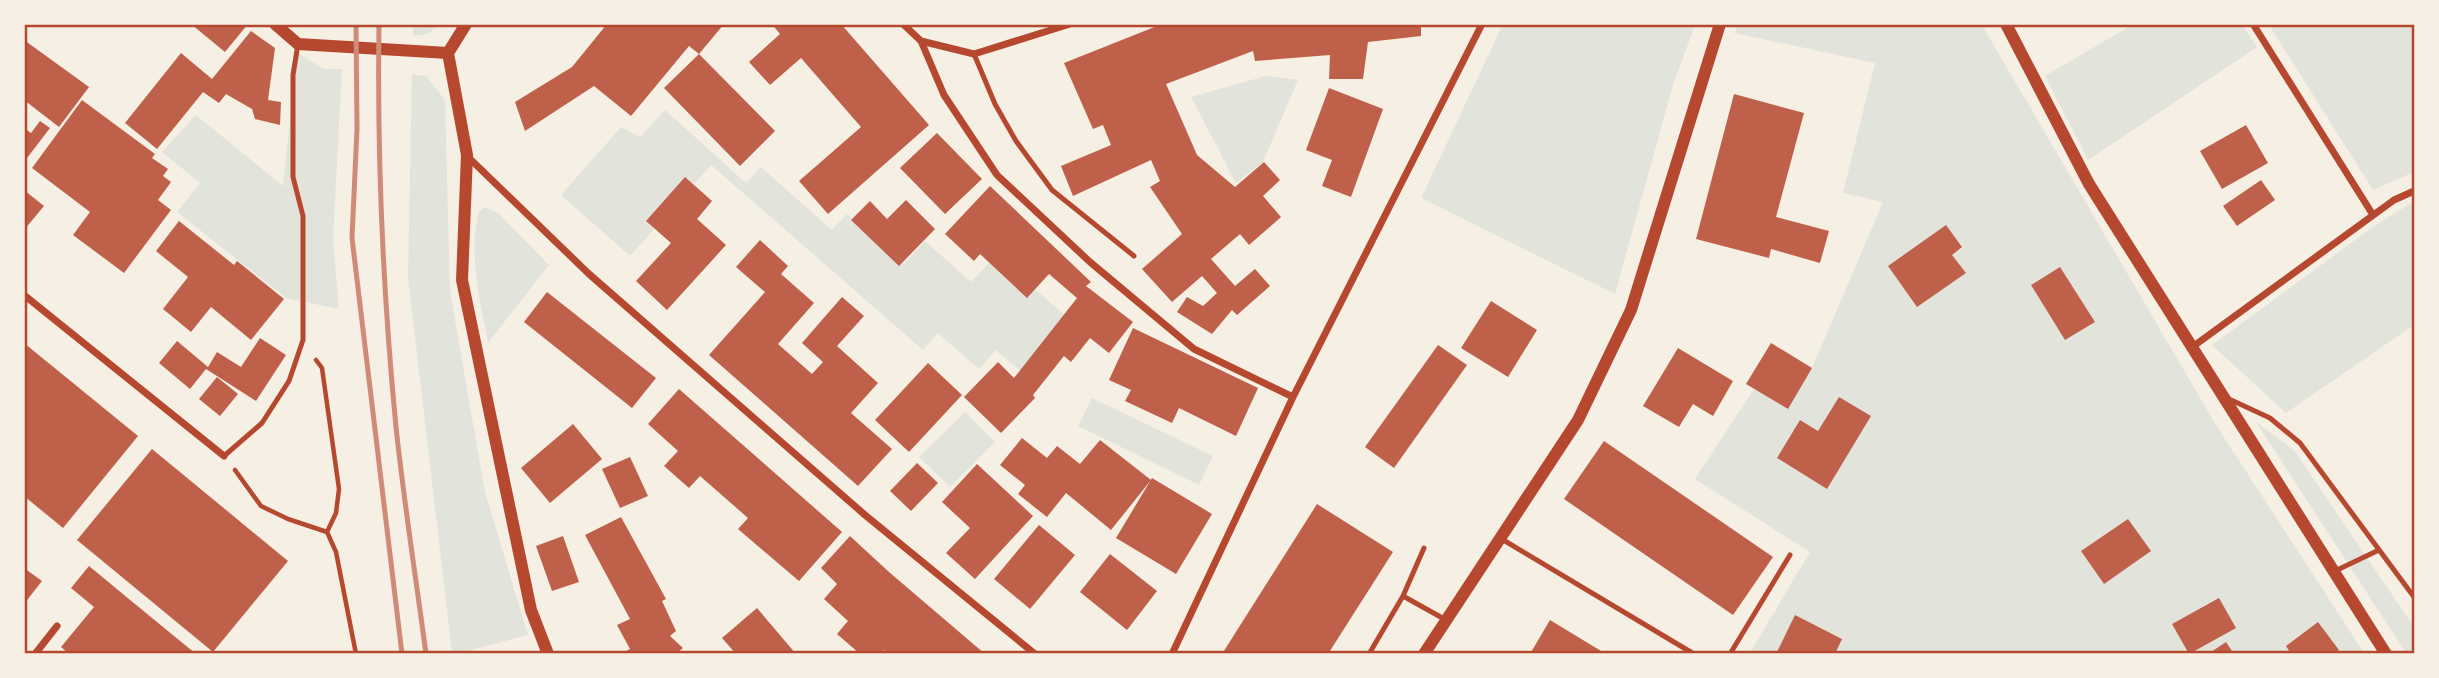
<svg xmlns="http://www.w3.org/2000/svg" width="2439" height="678" font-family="Poppins,sans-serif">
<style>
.green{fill:#e2e4dc}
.building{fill:#bf614a}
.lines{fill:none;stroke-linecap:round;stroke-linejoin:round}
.path{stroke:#b5482f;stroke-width:4.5}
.service{stroke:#b5482f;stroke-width:5}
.minor{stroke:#b5482f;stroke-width:7}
.tertiary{stroke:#b5482f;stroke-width:12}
.rail{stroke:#cf8b77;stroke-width:5}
.neatline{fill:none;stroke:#b5482f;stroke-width:2.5}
</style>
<rect width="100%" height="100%" fill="#f6efe4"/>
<path class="green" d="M 1503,24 L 1695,25 L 1673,85 L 1615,294 L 1421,198 Z
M 1739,24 L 1982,25 L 2216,425 L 2364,653 L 1750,653 L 1810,552 L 1695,479 L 1781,348 L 1812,368 L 1883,202 L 1843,193 L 1875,63 L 1734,33 Z
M 413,25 L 413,24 L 440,25 L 427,34 L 413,36 Z
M 2132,25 L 2242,25 L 2257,47 L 2088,160 L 2045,76 Z
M 2269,25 L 2414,25 L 2414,172 L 2373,190 Z
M 297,52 L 323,69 L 342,69 L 333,239 L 339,309 L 286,298 L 177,212 L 200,183 L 162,152 L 196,115 L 283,186 Z
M 412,74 L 426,76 L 445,100 L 450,291 L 485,492 L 528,635 L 460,653 L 452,653 L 408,277 Z
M 1266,76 L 1298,80 L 1263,162 L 1236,183 L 1191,97 Z
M 665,110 L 746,183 L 761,167 L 832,230 L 847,214 L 904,264 L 925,241 L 971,282 L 996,255 L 1070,320 L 1023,373 L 996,350 L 979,369 L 938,333 L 923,350 L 711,165 L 630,256 L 561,195 L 621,127 L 640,137 Z
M 2414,201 L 2414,325 L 2286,413 L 2212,345 L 2370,229 Z
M 485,207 L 498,213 L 549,265 L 488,343 C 480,300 468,254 479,211 Z
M 1092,398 L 1213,456 L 1199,485 L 1078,426 Z
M 965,412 L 995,442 L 950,487 L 919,457 Z
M 2256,422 L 2294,450 L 2414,627 L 2414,653 L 2406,653 Z"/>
<path class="building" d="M 191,24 L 248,24 L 225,52 Z
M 607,24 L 724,24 L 699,54 L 689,46 L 631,116 L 594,86 L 525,131 L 515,102 L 572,67 Z
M 772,24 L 841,24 L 929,125 L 828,214 L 799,181 L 861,127 L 801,58 L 770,85 L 749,62 L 780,34 Z
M 1162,24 L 1421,24 L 1421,36 L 1368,42 L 1363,79 L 1329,79 L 1330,55 L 1255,61 L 1253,51 L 1166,84 L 1197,155 L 1235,187 L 1264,162 L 1280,180 L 1263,196 L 1281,217 L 1249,245 L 1240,234 L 1211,259 L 1235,286 L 1255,269 L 1270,286 L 1237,315 L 1232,310 L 1212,334 L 1177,312 L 1187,297 L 1203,306 L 1217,293 L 1202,276 L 1172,302 L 1142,269 L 1182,234 L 1150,187 L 1160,181 L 1151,160 L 1073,196 L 1061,166 L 1111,145 L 1103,125 L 1093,129 L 1064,63 Z
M 251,31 L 275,48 L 268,100 L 281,102 L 280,125 L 255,119 L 252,109 L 226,94 L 219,103 L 203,92 L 157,149 L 125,123 L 181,53 L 212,79 Z
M 24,40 L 89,87 L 59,127 L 24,100 Z
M 699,54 L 775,131 L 740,166 L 664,88 Z
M 1329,88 L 1383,109 L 1351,197 L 1322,186 L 1332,160 L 1306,150 Z
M 1734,94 L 1804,113 L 1776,217 L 1829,231 L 1820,263 L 1771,249 L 1769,258 L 1696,239 Z
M 82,100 L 155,154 L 152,158 L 168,169 L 163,176 L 171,182 L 158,200 L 171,210 L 124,273 L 73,235 L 90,212 L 32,168 Z
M 40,121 L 50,128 L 24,162 L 24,128 L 31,133 Z
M 2246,125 L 2268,163 L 2222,189 L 2200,151 Z
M 937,133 L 982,179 L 945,214 L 900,168 Z
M 685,177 L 712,201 L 697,219 L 726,245 L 667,310 L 636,281 L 671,243 L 646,221 Z
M 2261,180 L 2275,200 L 2237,226 L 2223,206 Z
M 990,186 L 1091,282 L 1086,286 L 1133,322 L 1109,353 L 1090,338 L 1071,362 L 1064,356 L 1033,395 L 1035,398 L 1001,433 L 964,397 L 998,362 L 1014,378 L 1077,298 L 1049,274 L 1027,298 L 980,254 L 974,261 L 945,234 Z
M 24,190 L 44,206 L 24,230 Z
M 906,200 L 935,229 L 899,266 L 851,220 L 870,201 L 887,219 Z
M 179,221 L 234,265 L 237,261 L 284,299 L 251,340 L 211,307 L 191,332 L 163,309 L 188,277 L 156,251 Z
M 1946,225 L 1962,247 L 1952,255 L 1966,273 L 1917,307 L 1888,266 Z
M 760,240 L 788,266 L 781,274 L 814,303 L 778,344 L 812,374 L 823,362 L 802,343 L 842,297 L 864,316 L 837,346 L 878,383 L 851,413 L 892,449 L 858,486 L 709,355 L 765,292 L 736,267 Z
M 2060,267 L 2095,322 L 2065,340 L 2031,285 Z
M 547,292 L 656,378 L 632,408 L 524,322 Z
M 1491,301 L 1537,330 L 1508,377 L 1461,348 Z
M 1133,328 L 1258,388 L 1236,436 L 1179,408 L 1172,423 L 1125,401 L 1131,390 L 1109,380 Z
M 260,338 L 286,355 L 256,401 L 206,369 L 190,389 L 159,363 L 177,341 L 208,367 L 217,352 L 241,367 Z
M 24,343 L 138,436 L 63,528 L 24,496 Z
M 1771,343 L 1812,368 L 1788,409 L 1746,384 Z
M 1438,345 L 1467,365 L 1394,468 L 1365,447 Z
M 1678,348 L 1733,381 L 1713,416 L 1693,404 L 1679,427 L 1643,406 Z
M 928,363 L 962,395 L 909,452 L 875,420 Z
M 217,377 L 238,394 L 220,416 L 199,399 Z
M 679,389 L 842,532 L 799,581 L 738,529 L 748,518 L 700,476 L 689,488 L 664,466 L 678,451 L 648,424 Z
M 1839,397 L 1871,416 L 1827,489 L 1777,458 L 1800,420 L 1818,431 Z
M 573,424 L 602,459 L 550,503 L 521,468 Z
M 1022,438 L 1047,458 L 1057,446 L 1080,464 L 1100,440 L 1151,480 L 1111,530 L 1066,493 L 1047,517 L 1018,494 L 1025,485 L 1000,465 Z
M 1604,441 L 1773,557 L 1733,615 L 1564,499 Z
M 152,449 L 288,561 L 213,652 L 77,540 Z
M 630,457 L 648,496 L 620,508 L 602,469 Z
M 917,463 L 938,483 L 911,511 L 890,491 Z
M 977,464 L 1033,516 L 975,579 L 946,553 L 970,528 L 942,502 Z
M 1152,478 L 1212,514 L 1176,574 L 1116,538 Z
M 1317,504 L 1393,552 L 1328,654 L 1222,654 Z
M 621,517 L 666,599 L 662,601 L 676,631 L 670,636 L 683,648 L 676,654 L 621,654 L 630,649 L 617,625 L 630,619 L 585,535 Z
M 2128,519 L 2151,551 L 2104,584 L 2081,551 Z
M 1039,525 L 1075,555 L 1030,609 L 994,579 Z
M 563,536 L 579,582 L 552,591 L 536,546 Z
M 850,536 L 889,572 L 985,654 L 888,654 L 884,650 L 882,654 L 860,654 L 837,634 L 848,621 L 824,599 L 837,584 L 821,568 Z
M 1110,554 L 1157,591 L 1127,630 L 1080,592 Z
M 89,566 L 135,604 L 196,654 L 69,654 L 61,647 L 94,607 L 71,588 Z
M 24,568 L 42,581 L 24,604 Z
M 2219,598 L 2236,628 L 2189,654 L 2172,624 Z
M 757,608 L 796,654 L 736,654 L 722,638 Z
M 1795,615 L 1842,639 L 1835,654 L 1776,654 Z
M 1550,620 L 1606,654 L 1530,654 Z
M 2318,622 L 2339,650 L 2334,654 L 2291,654 L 2286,646 Z
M 2226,642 L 2234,654 L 2208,654 Z"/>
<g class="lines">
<path class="path" d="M 316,360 L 322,368 L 339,489 L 336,513 L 327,532
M 235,470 L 261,506 L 288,519 L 327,532 L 336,552 L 356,654"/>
<path class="service" d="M 974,54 L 995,104 L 1016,141 L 1052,190 L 1134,256
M 2229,399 L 2270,418 L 2300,443 L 2414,597
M 224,456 L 262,423 L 289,381 L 303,340 L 303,216 L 293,177 L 293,75 L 298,44
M 1500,538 L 1694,654
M 2335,571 L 2379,550
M 1403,596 L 1446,620
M 1369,654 L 1403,596 L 1424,548
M 1730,654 L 1790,555"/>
<path class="minor" d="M 903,24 L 921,41 L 944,95 L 997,175 L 1090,262 L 1194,349 L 1293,397
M 2253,24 L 2373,215
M 921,41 L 974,54 L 1070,24
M 467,156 L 589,274 L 865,515 L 1035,654
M 24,295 L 224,456
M 2191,348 L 2394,200 L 2414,191
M 35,654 L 57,626
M 1172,654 L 1293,397 L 1482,24"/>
<path class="tertiary" d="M 275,24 L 298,44 L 448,53
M 466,24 L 448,53 L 467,155 L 462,280 L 531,610 L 548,654
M 2006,24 L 2089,184 L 2386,654
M 1424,654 L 1578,420 L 1631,310 L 1720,24"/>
<path class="rail" d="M 356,24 L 357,129 L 352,238 L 402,654
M 379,24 C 377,159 383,293 396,427 C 404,503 416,578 426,654"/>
</g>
<rect width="2439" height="678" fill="none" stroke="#f6efe4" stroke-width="52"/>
<rect x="26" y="26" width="2387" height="626" class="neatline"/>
</svg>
